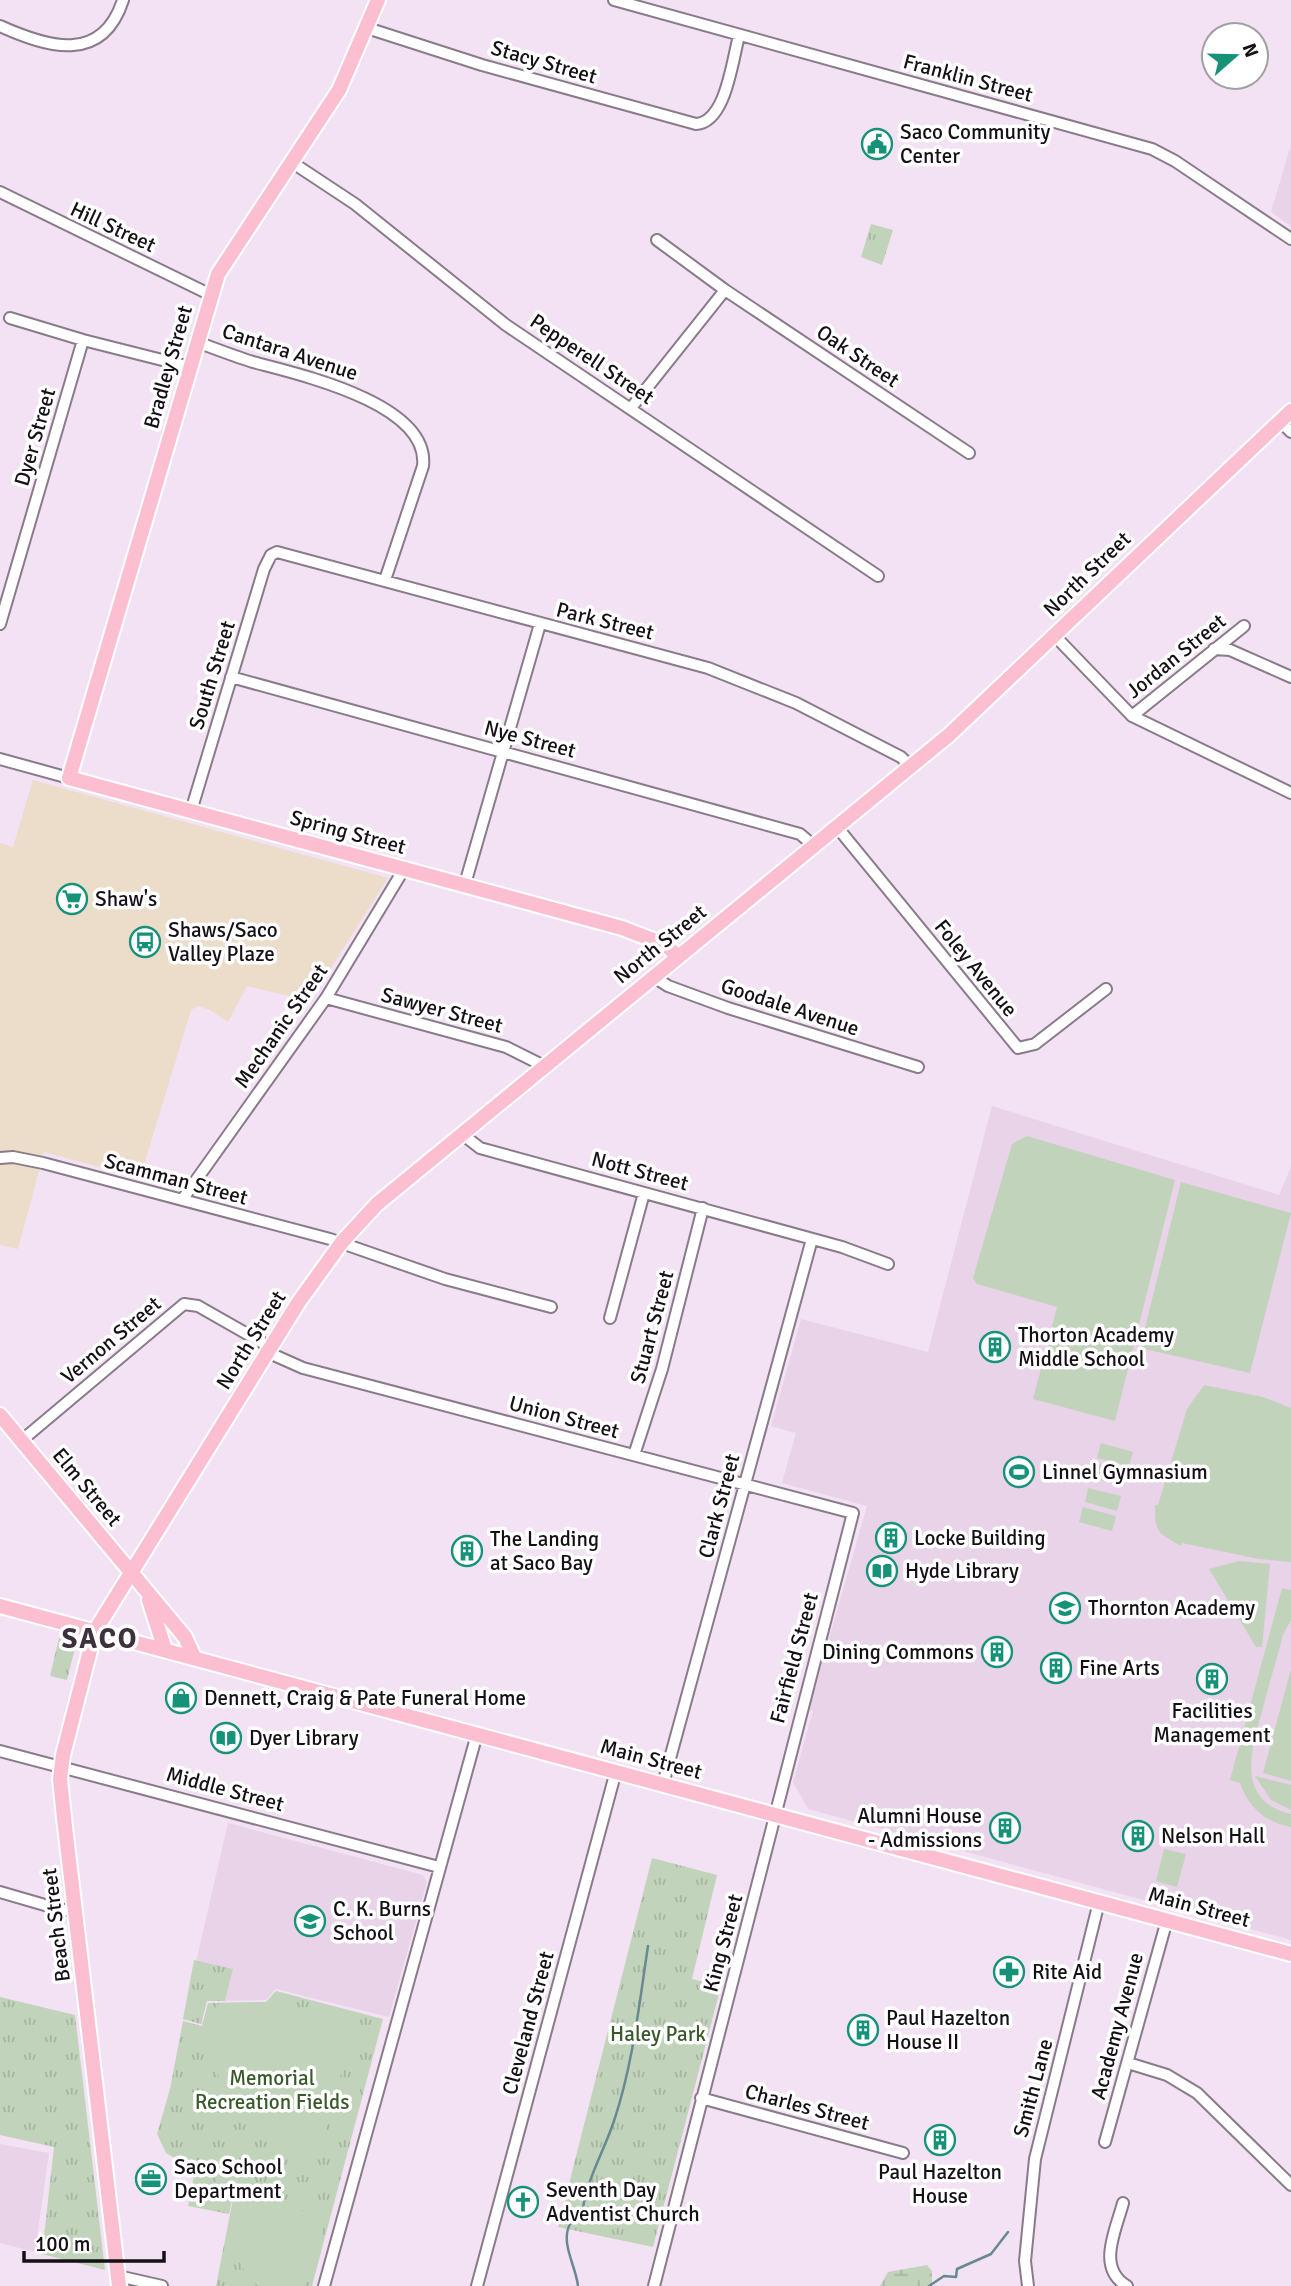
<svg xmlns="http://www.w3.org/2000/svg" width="1291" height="2286" font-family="Signika,sans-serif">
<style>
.commercial{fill:#ecdcca}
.built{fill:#e8d3e9}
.wetland{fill:url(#wetland-marsh)}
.park{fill:url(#park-tufts)}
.pitch{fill:#c2d3bb}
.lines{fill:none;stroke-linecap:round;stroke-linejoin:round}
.stream{stroke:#688893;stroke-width:2.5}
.minor-casing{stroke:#897b8a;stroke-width:14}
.major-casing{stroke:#fff;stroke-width:18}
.minor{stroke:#fff;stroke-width:10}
.major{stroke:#fcbfd1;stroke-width:14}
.labels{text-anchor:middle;stroke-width:7;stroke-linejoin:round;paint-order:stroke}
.street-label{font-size:21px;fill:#151016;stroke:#fff}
.poi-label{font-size:21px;fill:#151016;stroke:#fff;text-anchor:start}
.park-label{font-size:21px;fill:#385929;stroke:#fff}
.district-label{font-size:28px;font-weight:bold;letter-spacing:2px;fill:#3d313d;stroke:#fff}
</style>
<defs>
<pattern id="wetland-marsh" width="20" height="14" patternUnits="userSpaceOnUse" patternTransform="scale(1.75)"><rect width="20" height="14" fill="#c2d3bb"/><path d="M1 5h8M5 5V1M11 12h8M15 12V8" fill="none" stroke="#a6b4a0"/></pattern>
<pattern id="park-tufts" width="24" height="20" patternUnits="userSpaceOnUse" patternTransform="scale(1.75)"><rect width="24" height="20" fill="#c2d3bb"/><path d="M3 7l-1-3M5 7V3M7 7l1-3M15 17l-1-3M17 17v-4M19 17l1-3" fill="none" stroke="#a6b4a0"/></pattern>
</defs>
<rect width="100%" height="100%" fill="#f2e2f3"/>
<path class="commercial" d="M 33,780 L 388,878 L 310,1001 L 247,986 L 228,1022 L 210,1010 L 198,1006 L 191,1010 L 140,1178 L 44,1152 L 18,1249 L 0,1245 L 0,843 L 13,847 Z"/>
<path class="built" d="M 1291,144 L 1291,226 L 1271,212 Z
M 992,1106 L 1279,1195 L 1291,1167 L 1291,1940 L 808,1809 L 793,1782 L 813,1711 L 809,1709 L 867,1506 L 782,1483 L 796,1433 L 771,1426 L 801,1319 L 928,1352 Z
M 228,1823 L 423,1875 L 427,1882 L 389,2017 L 276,1989 L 266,2000 L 207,2001 L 201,2024 L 183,2019 Z
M 0,2144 L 49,2153 L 35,2252 L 0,2243 Z"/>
<path class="wetland" d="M 927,2265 L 932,2271 L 932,2286 L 880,2286 L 888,2272 Z"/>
<path class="park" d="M 871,224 L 893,230 L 882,265 L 861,257 Z
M 59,1638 L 73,1644 L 75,1648 L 67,1680 L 50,1676 Z
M 652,1858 L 717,1875 L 692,1979 L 721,1986 L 653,2247 L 558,2227 Z
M 194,1960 L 233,1969 L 225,2001 L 207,2001 L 201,2024 L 183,2019 Z
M 276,1991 L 383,2019 L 312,2286 L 216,2286 L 238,2173 L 229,2214 L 188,2206 L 195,2170 L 166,2153 L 157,2134 L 170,2089 L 183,2021 L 202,2026 L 208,2003 L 266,2002 Z
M 0,1997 L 75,2015 L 105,2270 L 42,2254 L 54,2147 L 0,2135 Z"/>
<path class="pitch" d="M 1027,1136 L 1175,1180 L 1115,1421 L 1033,1399 L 1057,1307 L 977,1284 L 973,1278 L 1012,1144 Z
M 1181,1182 L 1291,1213 L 1250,1373 L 1140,1348 Z
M 1204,1385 L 1263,1397 L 1291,1408 L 1291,1562 L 1259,1559 L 1182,1543 L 1181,1546 C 1157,1532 1155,1533 1155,1505 L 1158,1505 L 1187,1409 Z
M 1101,1443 L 1133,1452 L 1129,1466 L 1097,1458 Z
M 1095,1463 L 1128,1472 L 1124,1486 L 1091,1478 Z
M 1088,1488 L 1121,1496 L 1117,1511 L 1085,1502 Z
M 1083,1507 L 1116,1516 L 1112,1531 L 1079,1522 Z
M 1239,1561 L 1270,1564 L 1262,1647 L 1256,1647 L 1209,1569 Z
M 1282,1588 L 1291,1590 L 1291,1620 L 1283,1635 C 1277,1658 1270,1681 1264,1704 C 1253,1745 1232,1800 1291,1814 L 1291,1827 C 1266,1823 1248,1807 1240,1783 L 1230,1780 Z
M 1291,1669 L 1291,1781 L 1263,1773 Z
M 1255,1776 L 1291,1785 L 1291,1810 L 1271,1800 Z
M 1164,1849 L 1186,1854 L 1177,1887 L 1156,1881 Z
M 266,2002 L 350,2022 L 353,2029 L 318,2160 C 298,2153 277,2146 260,2133 C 226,2106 195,2045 219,2003 Z
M 199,2166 L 214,2169 L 207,2202 L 192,2198 Z
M 218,2170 L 233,2173 L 226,2206 L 211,2203 Z
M 235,2193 L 324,2216 L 326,2220 L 305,2286 L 258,2286 C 230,2260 228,2228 235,2193 Z"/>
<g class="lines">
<path class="stream" d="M 583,2208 C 588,2177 604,2151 614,2121 C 633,2064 639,2005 648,1946
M 578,2286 C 576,2266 560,2243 570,2224 L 581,2217
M 929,2286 L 944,2276 L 956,2277 L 957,2269 L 991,2254 L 1008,2232"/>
<g class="minor-casing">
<path id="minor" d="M 614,0 L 1152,149 L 1175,161 L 1291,239
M 0,26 C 47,47 102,65 123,0
M 367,28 L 482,65 L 696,124 C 726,122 732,61 739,36
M 293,163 L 355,204 L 506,325 L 878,576
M 0,192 L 211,295
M 657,240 L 725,290 L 969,453
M 10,318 L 83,340 L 190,367
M 197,342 C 216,349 234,356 253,362 C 297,374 430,403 423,466 L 385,580
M 631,408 L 725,290
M 1280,421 L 1291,432
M 0,624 L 83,340
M 1054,635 L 1132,716 L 1291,793
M 1214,649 L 1230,650 L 1291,677
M 231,677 L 800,834 L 814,846
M 1132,716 L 1244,626
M 0,759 L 69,778
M 191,811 L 264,569 L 271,555 L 277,552 L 708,668 L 796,703 L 901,757 L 911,767
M 837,827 L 1018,1048 L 1035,1044 L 1106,989
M 465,884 L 540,624
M 654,977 L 668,986 L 728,1008 L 918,1067
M 326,998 L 506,1047 L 544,1066
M 462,1134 L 480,1148 L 842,1247 L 888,1264
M 0,1158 L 13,1157 L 43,1163 L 330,1239 L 445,1279 L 551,1307
M 182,1200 L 326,998 L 404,869
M 610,1318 L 644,1193
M 267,1352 L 303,1368 L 853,1513 L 654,2286
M 21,1441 L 184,1304 L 198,1306 L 270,1347
M 634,1455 L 662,1369 L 703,1208
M 0,1751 L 439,1867
M 663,1784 L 812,1239
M 0,1892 L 62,1910 L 75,1910
M 1128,2063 L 1167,2075 L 1197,2093 L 1291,2185
M 701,2098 L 903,2153
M 1105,2142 L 1167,1920
M 1123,2203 C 1116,2230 1096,2268 1127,2286
M 118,2276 L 162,2286
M 324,2286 L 477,1734
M 477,2286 L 616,1771
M 1028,2286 L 1025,2261 L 1035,2159 L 1099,1902"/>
</g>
<g class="major-casing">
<path id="major" d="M 378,0 L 339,90 L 218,274 L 69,778 L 622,928 L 666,945 L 678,957
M 0,1415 L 185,1637 L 194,1657
M 149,1600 L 165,1650
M 0,1606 L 1291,1954
M 119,2286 L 64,1818 L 60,1779 L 63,1755 L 95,1631 L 298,1303 L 342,1242 L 377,1204 L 949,735 L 1291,411"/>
</g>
<use href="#minor" class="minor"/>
<use href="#major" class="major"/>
</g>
<defs>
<g id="civic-ring" transform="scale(1.575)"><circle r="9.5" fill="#fff" stroke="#169279" stroke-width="1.5"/><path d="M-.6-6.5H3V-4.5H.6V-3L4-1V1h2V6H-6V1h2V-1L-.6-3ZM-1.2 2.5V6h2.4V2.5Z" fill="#169279"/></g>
<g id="supermarket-ring" transform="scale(1.575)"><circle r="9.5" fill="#fff" stroke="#169279" stroke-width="1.5"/><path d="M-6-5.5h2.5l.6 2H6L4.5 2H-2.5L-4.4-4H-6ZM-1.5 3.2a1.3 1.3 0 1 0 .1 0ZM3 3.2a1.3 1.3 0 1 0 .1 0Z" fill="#169279"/></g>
<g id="bus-ring" transform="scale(1.575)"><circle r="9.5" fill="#fff" stroke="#169279" stroke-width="1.5"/><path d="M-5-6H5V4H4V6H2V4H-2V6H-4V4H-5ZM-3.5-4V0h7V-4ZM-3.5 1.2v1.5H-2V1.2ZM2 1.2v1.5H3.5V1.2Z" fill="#169279"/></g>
<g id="building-ring" transform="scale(1.575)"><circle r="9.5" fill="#fff" stroke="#169279" stroke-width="1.5"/><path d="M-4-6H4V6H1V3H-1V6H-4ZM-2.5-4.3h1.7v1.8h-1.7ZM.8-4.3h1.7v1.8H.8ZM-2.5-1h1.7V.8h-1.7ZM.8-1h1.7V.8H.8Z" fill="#169279"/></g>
<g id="stadium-ring" transform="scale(1.575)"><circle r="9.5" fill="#fff" stroke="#169279" stroke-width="1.5"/><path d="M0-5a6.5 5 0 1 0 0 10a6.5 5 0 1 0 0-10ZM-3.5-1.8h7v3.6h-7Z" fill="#169279"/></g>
<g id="library-ring" transform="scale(1.575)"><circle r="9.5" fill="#fff" stroke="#169279" stroke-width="1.5"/><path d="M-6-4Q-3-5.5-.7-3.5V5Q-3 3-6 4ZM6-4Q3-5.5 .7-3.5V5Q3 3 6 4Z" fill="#169279"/></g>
<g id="school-ring" transform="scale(1.575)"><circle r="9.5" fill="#fff" stroke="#169279" stroke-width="1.5"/><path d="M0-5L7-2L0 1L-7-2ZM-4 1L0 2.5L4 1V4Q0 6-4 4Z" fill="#169279"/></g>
<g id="shop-ring" transform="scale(1.575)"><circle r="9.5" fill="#fff" stroke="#169279" stroke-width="1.5"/><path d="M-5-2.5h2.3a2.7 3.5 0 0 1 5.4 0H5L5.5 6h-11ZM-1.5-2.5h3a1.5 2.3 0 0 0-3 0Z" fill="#169279"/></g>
<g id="pharmacy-ring" transform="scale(1.575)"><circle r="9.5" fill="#fff" stroke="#169279" stroke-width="1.5"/><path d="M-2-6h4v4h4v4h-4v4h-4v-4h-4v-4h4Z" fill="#169279"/></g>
<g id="office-ring" transform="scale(1.575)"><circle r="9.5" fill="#fff" stroke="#169279" stroke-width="1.5"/><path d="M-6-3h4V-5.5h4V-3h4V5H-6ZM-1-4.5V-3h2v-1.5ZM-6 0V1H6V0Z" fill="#169279"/></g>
<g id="church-ring" transform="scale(1.575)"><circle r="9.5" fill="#fff" stroke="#169279" stroke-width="1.5"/><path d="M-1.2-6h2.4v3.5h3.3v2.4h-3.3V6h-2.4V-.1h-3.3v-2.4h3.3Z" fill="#169279"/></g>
</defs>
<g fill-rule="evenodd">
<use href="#civic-ring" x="877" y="144"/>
<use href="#supermarket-ring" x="72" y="899"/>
<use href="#bus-ring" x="145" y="942"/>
<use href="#building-ring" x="995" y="1347"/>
<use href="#stadium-ring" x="1019" y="1472"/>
<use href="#building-ring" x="891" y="1538"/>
<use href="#building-ring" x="467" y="1551"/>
<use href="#library-ring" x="882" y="1571"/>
<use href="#school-ring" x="1065" y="1608"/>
<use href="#building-ring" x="997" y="1652"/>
<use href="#building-ring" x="1056" y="1668"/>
<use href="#building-ring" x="1212" y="1679"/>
<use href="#shop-ring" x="181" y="1698"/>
<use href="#library-ring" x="226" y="1738"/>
<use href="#building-ring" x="1005" y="1828"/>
<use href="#building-ring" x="1138" y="1836"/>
<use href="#school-ring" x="310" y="1921"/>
<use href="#pharmacy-ring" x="1009" y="1972"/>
<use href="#building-ring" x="863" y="2030"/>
<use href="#building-ring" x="940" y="2140"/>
<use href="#office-ring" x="151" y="2179"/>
<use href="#church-ring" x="523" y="2202"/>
</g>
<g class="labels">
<g class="street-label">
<text transform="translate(544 62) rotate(16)" y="7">Stacy Street</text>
<text transform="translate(968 78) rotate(15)" y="7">Franklin Street</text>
<text transform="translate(113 227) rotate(25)" y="7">Hill Street</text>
<text transform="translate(290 352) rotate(18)" y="7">Cantara Avenue</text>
<text transform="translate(858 356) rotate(34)" y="7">Oak Street</text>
<text transform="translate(592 359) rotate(34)" y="7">Pepperell Street</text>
<text transform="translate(168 367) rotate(-74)" y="7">Bradley Street</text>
<text transform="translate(35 437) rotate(-74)" y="7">Dyer Street</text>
<text transform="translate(1087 574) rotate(-44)" y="7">North Street</text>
<text transform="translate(605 621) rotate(14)" y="7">Park Street</text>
<text transform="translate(1176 656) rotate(-39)" y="7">Jordan Street</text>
<text transform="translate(212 675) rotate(-73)" y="7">South Street</text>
<text transform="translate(530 739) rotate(15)" y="7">Nye Street</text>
<text transform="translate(348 832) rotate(15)" y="7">Spring Street</text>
<text transform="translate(660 944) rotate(-39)" y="7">North Street</text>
<text transform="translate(976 968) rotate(51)" y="7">Foley Avenue</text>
<text transform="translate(790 1007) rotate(18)" y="7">Goodale Avenue</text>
<text transform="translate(442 1010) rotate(15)" y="7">Sawyer Street</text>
<text transform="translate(281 1026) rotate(-55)" y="7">Mechanic Street</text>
<text transform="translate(640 1171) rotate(15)" y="7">Nott Street</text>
<text transform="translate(176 1179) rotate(15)" y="7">Scamman Street</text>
<text transform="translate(652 1327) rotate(-75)" y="7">Stuart Street</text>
<text transform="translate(111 1340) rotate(-40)" y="7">Vernon Street</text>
<text transform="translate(251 1340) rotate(-58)" y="7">North Street</text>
<text transform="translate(564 1417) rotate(15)" y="7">Union Street</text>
<text transform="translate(87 1487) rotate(50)" y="7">Elm Street</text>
<text transform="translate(719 1506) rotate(-75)" y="7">Clark Street</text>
<text transform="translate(794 1658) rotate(-75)" y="7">Fairfield Street</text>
<text transform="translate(651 1759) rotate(15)" y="7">Main Street</text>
<text transform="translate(225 1789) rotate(15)" y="7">Middle Street</text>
<text transform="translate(1199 1907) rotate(15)" y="7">Main Street</text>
<text transform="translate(56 1925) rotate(-97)" y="7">Beach Street</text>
<text transform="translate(723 1943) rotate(-75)" y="7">King Street</text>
<text transform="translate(528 2023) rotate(-75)" y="7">Cleveland Street</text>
<text transform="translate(1117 2026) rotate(-75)" y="7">Academy Avenue</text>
<text transform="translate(1033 2088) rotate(-75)" y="7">Smith Lane</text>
<text transform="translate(807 2107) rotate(15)" y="7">Charles Street</text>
</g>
<g class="poi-label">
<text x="900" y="139">Saco Community<tspan x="900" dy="24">Center</tspan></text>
<text x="95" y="906">Shaw's</text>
<text x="168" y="937">Shaws/Saco<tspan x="168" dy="24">Valley Plaze</tspan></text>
<text x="1018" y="1342">Thorton Academy<tspan x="1018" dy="24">Middle School</tspan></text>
<text x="1042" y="1479">Linnel Gymnasium</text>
<text x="914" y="1545">Locke Building</text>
<text x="490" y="1546">The Landing<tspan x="490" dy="24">at Saco Bay</tspan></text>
<text x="905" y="1578">Hyde Library</text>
<text x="1088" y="1615">Thornton Academy</text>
<text x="974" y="1659" text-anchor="end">Dining Commons</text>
<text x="1079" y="1675">Fine Arts</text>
<text x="204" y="1705">Dennett, Craig &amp; Pate Funeral Home</text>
<text x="1212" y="1718" text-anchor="middle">Facilities<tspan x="1212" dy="24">Management</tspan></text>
<text x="249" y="1745">Dyer Library</text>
<text x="982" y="1823" text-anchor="end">Alumni House<tspan x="982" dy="24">- Admissions</tspan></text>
<text x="1161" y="1843">Nelson Hall</text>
<text x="333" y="1916">C. K. Burns<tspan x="333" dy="24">School</tspan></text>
<text x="1032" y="1979">Rite Aid</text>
<text x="886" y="2025">Paul Hazelton<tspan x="886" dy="24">House II</tspan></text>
<text x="174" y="2174">Saco School<tspan x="174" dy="24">Department</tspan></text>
<text x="940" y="2179" text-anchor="middle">Paul Hazelton<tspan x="940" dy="24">House</tspan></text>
<text x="546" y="2197">Seventh Day<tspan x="546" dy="24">Adventist Church</tspan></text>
</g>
<g class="park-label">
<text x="658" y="2041">Haley Park</text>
<text x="272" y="2085">Memorial<tspan x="272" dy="24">Recreation Fields</tspan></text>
</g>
<g class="district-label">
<text x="100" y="1648">SACO</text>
</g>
</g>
<g transform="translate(1235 56) rotate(70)"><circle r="33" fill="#ffffff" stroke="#a19fa2" stroke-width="2"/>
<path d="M0-5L12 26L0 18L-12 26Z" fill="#169279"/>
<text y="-10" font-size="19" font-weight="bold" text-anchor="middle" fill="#151016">N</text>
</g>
<path d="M24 2251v10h140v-10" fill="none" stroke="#151016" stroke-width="3.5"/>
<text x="35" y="2251" font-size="21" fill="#151016" stroke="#ffffff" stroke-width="5" paint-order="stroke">100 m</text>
</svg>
